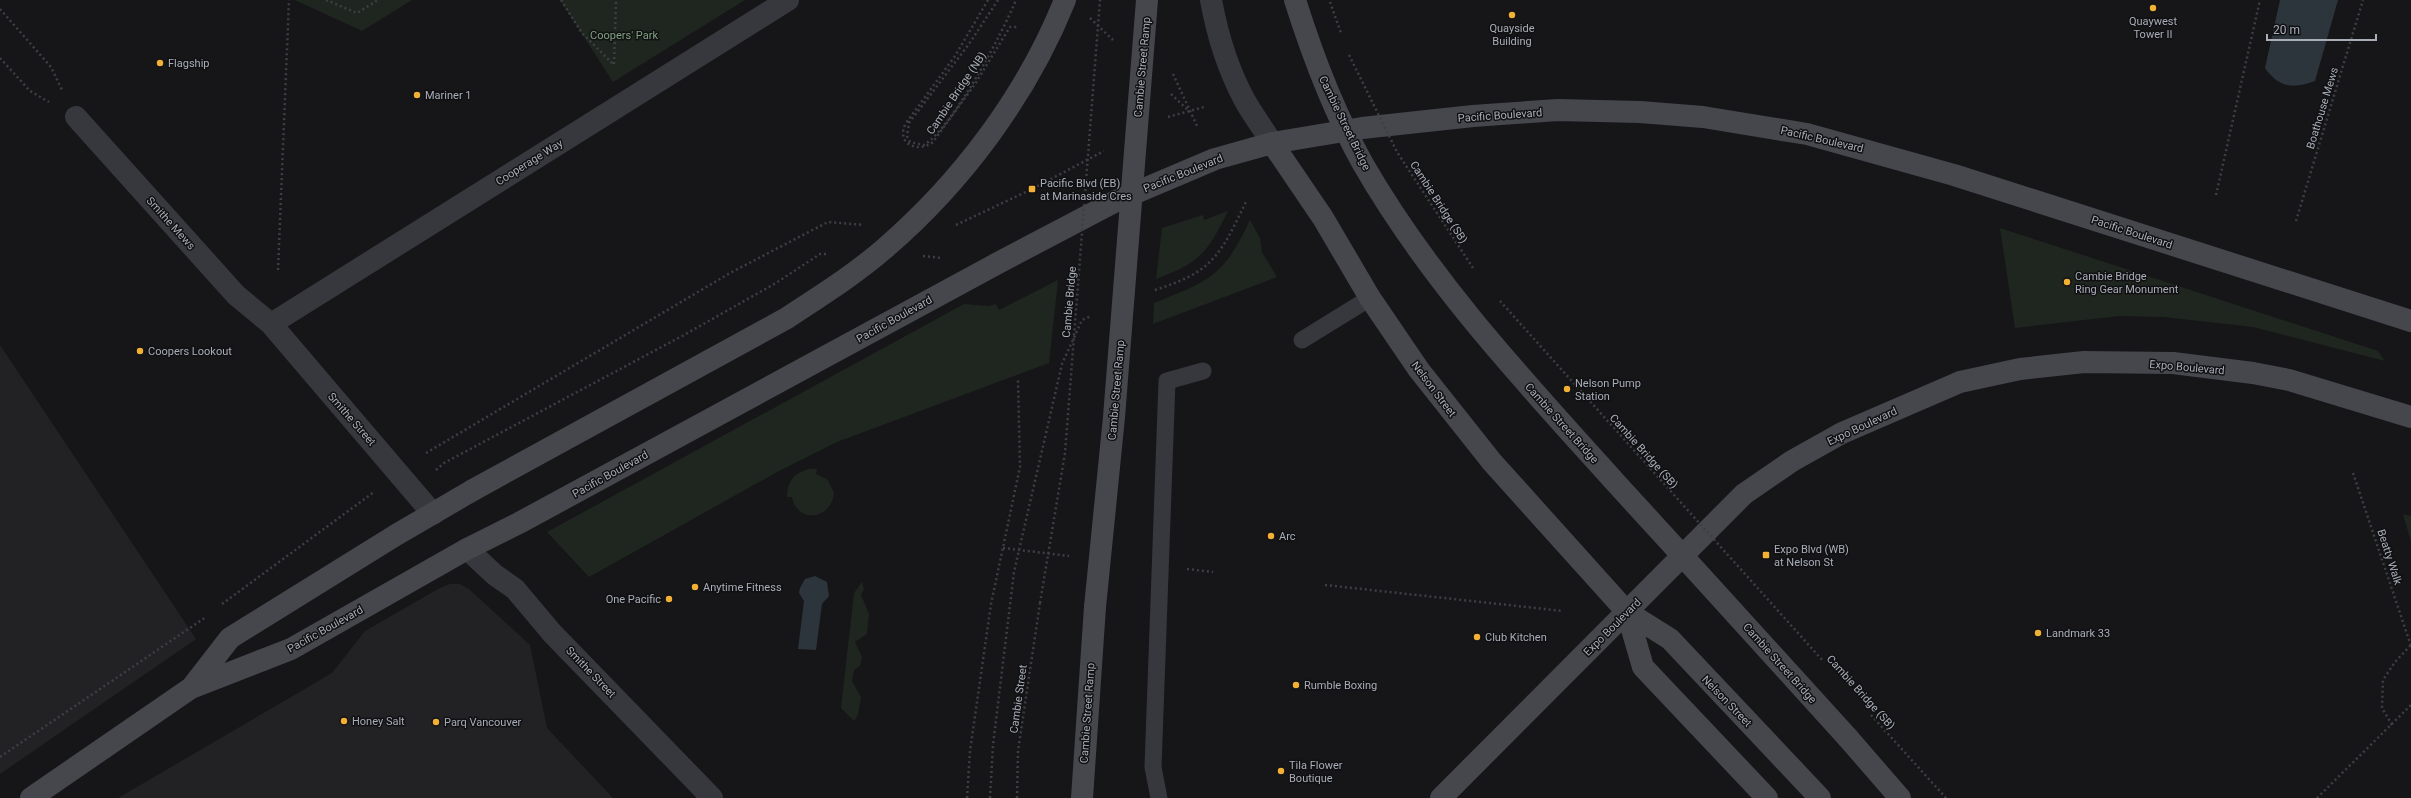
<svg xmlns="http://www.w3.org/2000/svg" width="2411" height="798" font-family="Roboto,sans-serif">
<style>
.built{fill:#222225}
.green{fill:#1e261f}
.water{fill:#2c353c}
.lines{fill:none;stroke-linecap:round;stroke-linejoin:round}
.path{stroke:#3d3f44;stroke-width:2.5;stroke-dasharray:2 3;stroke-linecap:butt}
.lane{stroke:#37383d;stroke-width:17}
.street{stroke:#37383d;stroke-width:22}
.secondary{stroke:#45474d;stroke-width:22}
.path-bridge{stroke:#3d3f44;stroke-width:2.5;stroke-dasharray:2 3;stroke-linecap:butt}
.secondary-bridge{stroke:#45474d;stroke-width:22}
.poi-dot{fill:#f2b134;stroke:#111113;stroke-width:1.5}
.labels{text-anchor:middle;stroke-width:3;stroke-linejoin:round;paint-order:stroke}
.poi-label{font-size:11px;fill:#a8adb8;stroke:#111113;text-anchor:start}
.park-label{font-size:11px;fill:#7fa381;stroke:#111113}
.street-label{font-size:11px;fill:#a8adb8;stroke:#111113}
</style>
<rect width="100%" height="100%" fill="#161618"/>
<path class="built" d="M 0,345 L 196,639 L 0,774 Z
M 450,584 L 460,584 L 469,589 L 530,645 L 547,728 L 613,798 L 118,798 L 332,673 L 365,631 L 440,588 Z"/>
<path class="green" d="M 295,0 L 412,0 L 362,31 Z
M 560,0 L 745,0 L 613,82 Z
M 1228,211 C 1207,253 1201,262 1156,279 L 1162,228 L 1203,215 L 1204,220 Z
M 1250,220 L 1260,238 L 1262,252 L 1277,277 L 1153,324 L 1154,303 C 1211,280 1223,277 1250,220 Z
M 2000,228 L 2378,351 L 2385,361 L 2253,327 L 2164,317 L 2119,316 L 2015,328 Z
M 1058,280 L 1049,363 L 837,442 L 779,471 L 589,577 L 547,532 L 964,304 L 989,306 L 996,304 L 999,310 Z
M 809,469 L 817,469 L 816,474 L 828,480 L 834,493 C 831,520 797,524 792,497 L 787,497 C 787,481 794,473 809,469 Z
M 2403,514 L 2411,516 L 2411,542 Z
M 862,582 L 864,589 L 861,595 L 869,614 L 867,634 L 855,642 L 862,657 L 860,666 L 854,670 L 852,681 L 861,697 L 858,715 L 854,721 L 841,708 L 854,593 Z"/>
<path class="water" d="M 2280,0 L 2338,0 L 2315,81 C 2293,89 2279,88 2265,68 Z
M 815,576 L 827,582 L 829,596 L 822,604 L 816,650 L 798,649 L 804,601 L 799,593 L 800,588 L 805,579 Z"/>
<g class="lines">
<path class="path" d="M 326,0 L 357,13 L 378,0
M 561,0 L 582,33 L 614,65
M 988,0 L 955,56 L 906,123 C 895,143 917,154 933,142 L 975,84 L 1010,27 L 1018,27
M 998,0 L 969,44 L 909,123 L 907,136 L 910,142 L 924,145 C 953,127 1002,34 1016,0
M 0,9 L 51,67 L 62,90
M 1090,18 L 1113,40
M 0,58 L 30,91 L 49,102
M 614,64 L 616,0
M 1173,74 L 1198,128
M 1171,94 L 1190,112
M 1168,117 L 1204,107
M 2216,195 L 2260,0
M 2296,221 L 2363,0
M 956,225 L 1032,189 L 1104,151
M 923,256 L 941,258
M 278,270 L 289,0
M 1155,290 C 1167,286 1179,282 1190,276 C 1221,261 1232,229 1247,200
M 426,453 L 730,273 L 828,222 L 864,225
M 436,470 L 444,463 L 684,335 L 776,283 L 820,254 L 827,254
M 2353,473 L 2411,646
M 1003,548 L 1069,556
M 1187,569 L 1213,572
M 1325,585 L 1563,611
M 222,604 L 374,492
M 2392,725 L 2382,708 L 2383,680 L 2395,662 L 2411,645
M 0,757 L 206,617
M 967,798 L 970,751 L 991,604 L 1020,467 L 1018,380
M 990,798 L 993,745 L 1014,572 L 1062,364 L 1082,320 L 1091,316
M 1017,798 L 1018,751 L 1040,603
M 2317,798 L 2411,705"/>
<path class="lane" d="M 1302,340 L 1370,298
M 1159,798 L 1153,767 L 1167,381 L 1203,371"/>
<path class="street" d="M 1211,0 C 1217,33 1228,69 1244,99 C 1252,114 1263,128 1272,143
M 76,117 L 236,295 L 271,324 L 433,514
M 271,324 L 788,0
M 467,549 L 495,575 L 515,589 L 552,633 L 712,798"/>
<path class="secondary" d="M 1272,143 L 1323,218 L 1370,298 L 1419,370 L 1492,462 L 1627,612 L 1670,639 L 1820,798
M 1627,612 L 1643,667 L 1767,798
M 192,687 L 230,638 L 396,535 L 473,490
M 1848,738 L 1900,798
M 31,798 L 191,688 L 291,649 L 467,549 L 519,523 L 998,263 L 1116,201 L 1215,159 L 1272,143 L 1362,128 L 1473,116 L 1558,110 L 1640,112 L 1703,117 L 1807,134 L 1954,175 L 2411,321
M 1082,798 L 1095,607
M 1441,798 L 1744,494 L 1792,461 L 1842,433 L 1960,382 L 2020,369 L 2084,362 L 2173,363 L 2253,373 L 2289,380 L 2411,417"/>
<path class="path-bridge" d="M 1330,2 L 1341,33
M 1349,55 L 1397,152 L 1473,268
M 1500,301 L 1824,662
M 1040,603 L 1065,453 L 1100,0
M 1871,715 L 1946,798"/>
<path class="secondary-bridge" d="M 1295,0 C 1312,54 1335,114 1363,164 C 1431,282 1524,381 1615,482 C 1693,567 1770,652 1848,738
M 473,490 L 787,318 C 820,296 854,275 884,249 C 961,183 1027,95 1065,0
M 1095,607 L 1114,417 L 1147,0"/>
</g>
<g class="poi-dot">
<circle cx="2153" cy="8" r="4"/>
<circle cx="1512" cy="15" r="4"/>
<circle cx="160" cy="63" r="4"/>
<circle cx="417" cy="95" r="4"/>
<rect x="1028" y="185" width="8" height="8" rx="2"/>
<circle cx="2067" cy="282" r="4"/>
<circle cx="140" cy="351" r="4"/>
<circle cx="1567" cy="389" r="4"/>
<circle cx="1271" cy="536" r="4"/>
<rect x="1762" y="551" width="8" height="8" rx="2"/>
<circle cx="695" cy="587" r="4"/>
<circle cx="669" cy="599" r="4"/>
<circle cx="2038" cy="633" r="4"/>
<circle cx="1477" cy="637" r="4"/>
<circle cx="1296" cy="685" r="4"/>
<circle cx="344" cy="721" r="4"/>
<circle cx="436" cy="722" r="4"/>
<circle cx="1281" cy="771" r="4"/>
</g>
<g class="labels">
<g class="poi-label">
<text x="2153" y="25" text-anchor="middle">Quaywest<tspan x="2153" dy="13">Tower II</tspan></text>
<text x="1512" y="32" text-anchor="middle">Quayside<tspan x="1512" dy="13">Building</tspan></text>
<text x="168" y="67">Flagship</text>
<text x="425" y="99">Mariner 1</text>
<text x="1040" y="187">Pacific Blvd (EB)<tspan x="1040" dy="13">at Marinaside Cres</tspan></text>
<text x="2075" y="280">Cambie Bridge<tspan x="2075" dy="13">Ring Gear Monument</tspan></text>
<text x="148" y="355">Coopers Lookout</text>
<text x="1575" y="387">Nelson Pump<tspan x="1575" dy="13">Station</tspan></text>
<text x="1279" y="540">Arc</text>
<text x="1774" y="553">Expo Blvd (WB)<tspan x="1774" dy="13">at Nelson St</tspan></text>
<text x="703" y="591">Anytime Fitness</text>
<text x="661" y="603" text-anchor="end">One Pacific</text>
<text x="2046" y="637">Landmark 33</text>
<text x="1485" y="641">Club Kitchen</text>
<text x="1304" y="689">Rumble Boxing</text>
<text x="352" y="725">Honey Salt</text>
<text x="444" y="726">Parq Vancouver</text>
<text x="1289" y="769">Tila Flower<tspan x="1289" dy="13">Boutique</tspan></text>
</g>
<g class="park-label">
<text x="624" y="39">Coopers' Park</text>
</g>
<g class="street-label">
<text transform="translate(1142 67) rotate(-85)" y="4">Cambie Street Ramp</text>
<text transform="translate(956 93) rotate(-56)" y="4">Cambie Bridge (NB)</text>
<text transform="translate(2322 108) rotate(-73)" y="4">Boathouse Mews</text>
<text transform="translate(1500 115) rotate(-4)" y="4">Pacific Boulevard</text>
<text transform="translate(1345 123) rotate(64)" y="4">Cambie Street Bridge</text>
<text transform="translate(1822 139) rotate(13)" y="4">Pacific Boulevard</text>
<text transform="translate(529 162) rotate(-32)" y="4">Cooperage Way</text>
<text transform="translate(1183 173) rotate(-22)" y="4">Pacific Boulevard</text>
<text transform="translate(1439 202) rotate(57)" y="4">Cambie Bridge (SB)</text>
<text transform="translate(171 223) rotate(48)" y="4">Smithe Mews</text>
<text transform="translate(2132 232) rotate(18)" y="4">Pacific Boulevard</text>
<text transform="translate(1069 302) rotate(-85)" y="4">Cambie Bridge</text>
<text transform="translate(894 319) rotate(-29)" y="4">Pacific Boulevard</text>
<text transform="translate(2187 367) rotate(5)" y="4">Expo Boulevard</text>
<text transform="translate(1434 389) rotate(53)" y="4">Nelson Street</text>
<text transform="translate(1116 390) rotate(-85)" y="4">Cambie Street Ramp</text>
<text transform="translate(352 419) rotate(49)" y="4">Smithe Street</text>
<text transform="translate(1562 423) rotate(48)" y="4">Cambie Street Bridge</text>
<text transform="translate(1862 426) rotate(-25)" y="4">Expo Boulevard</text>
<text transform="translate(1644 451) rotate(48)" y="4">Cambie Bridge (SB)</text>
<text transform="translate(610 474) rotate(-29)" y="4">Pacific Boulevard</text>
<text transform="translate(2390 557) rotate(72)" y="4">Beatty Walk</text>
<text transform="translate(1612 627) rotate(-45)" y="4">Expo Boulevard</text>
<text transform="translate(325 629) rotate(-29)" y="4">Pacific Boulevard</text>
<text transform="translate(1780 663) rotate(48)" y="4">Cambie Street Bridge</text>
<text transform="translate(591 672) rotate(46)" y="4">Smithe Street</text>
<text transform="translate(1861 692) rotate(48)" y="4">Cambie Bridge (SB)</text>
<text transform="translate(1018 699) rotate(-82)" y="4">Cambie Street</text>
<text transform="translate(1727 701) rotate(46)" y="4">Nelson Street</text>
<text transform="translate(1087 713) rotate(-86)" y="4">Cambie Street Ramp</text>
</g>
</g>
<path d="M2267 34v6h109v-6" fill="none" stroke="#a8adb8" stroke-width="2"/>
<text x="2273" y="34" font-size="12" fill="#a8adb8" stroke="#111113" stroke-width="3" paint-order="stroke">20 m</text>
</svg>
